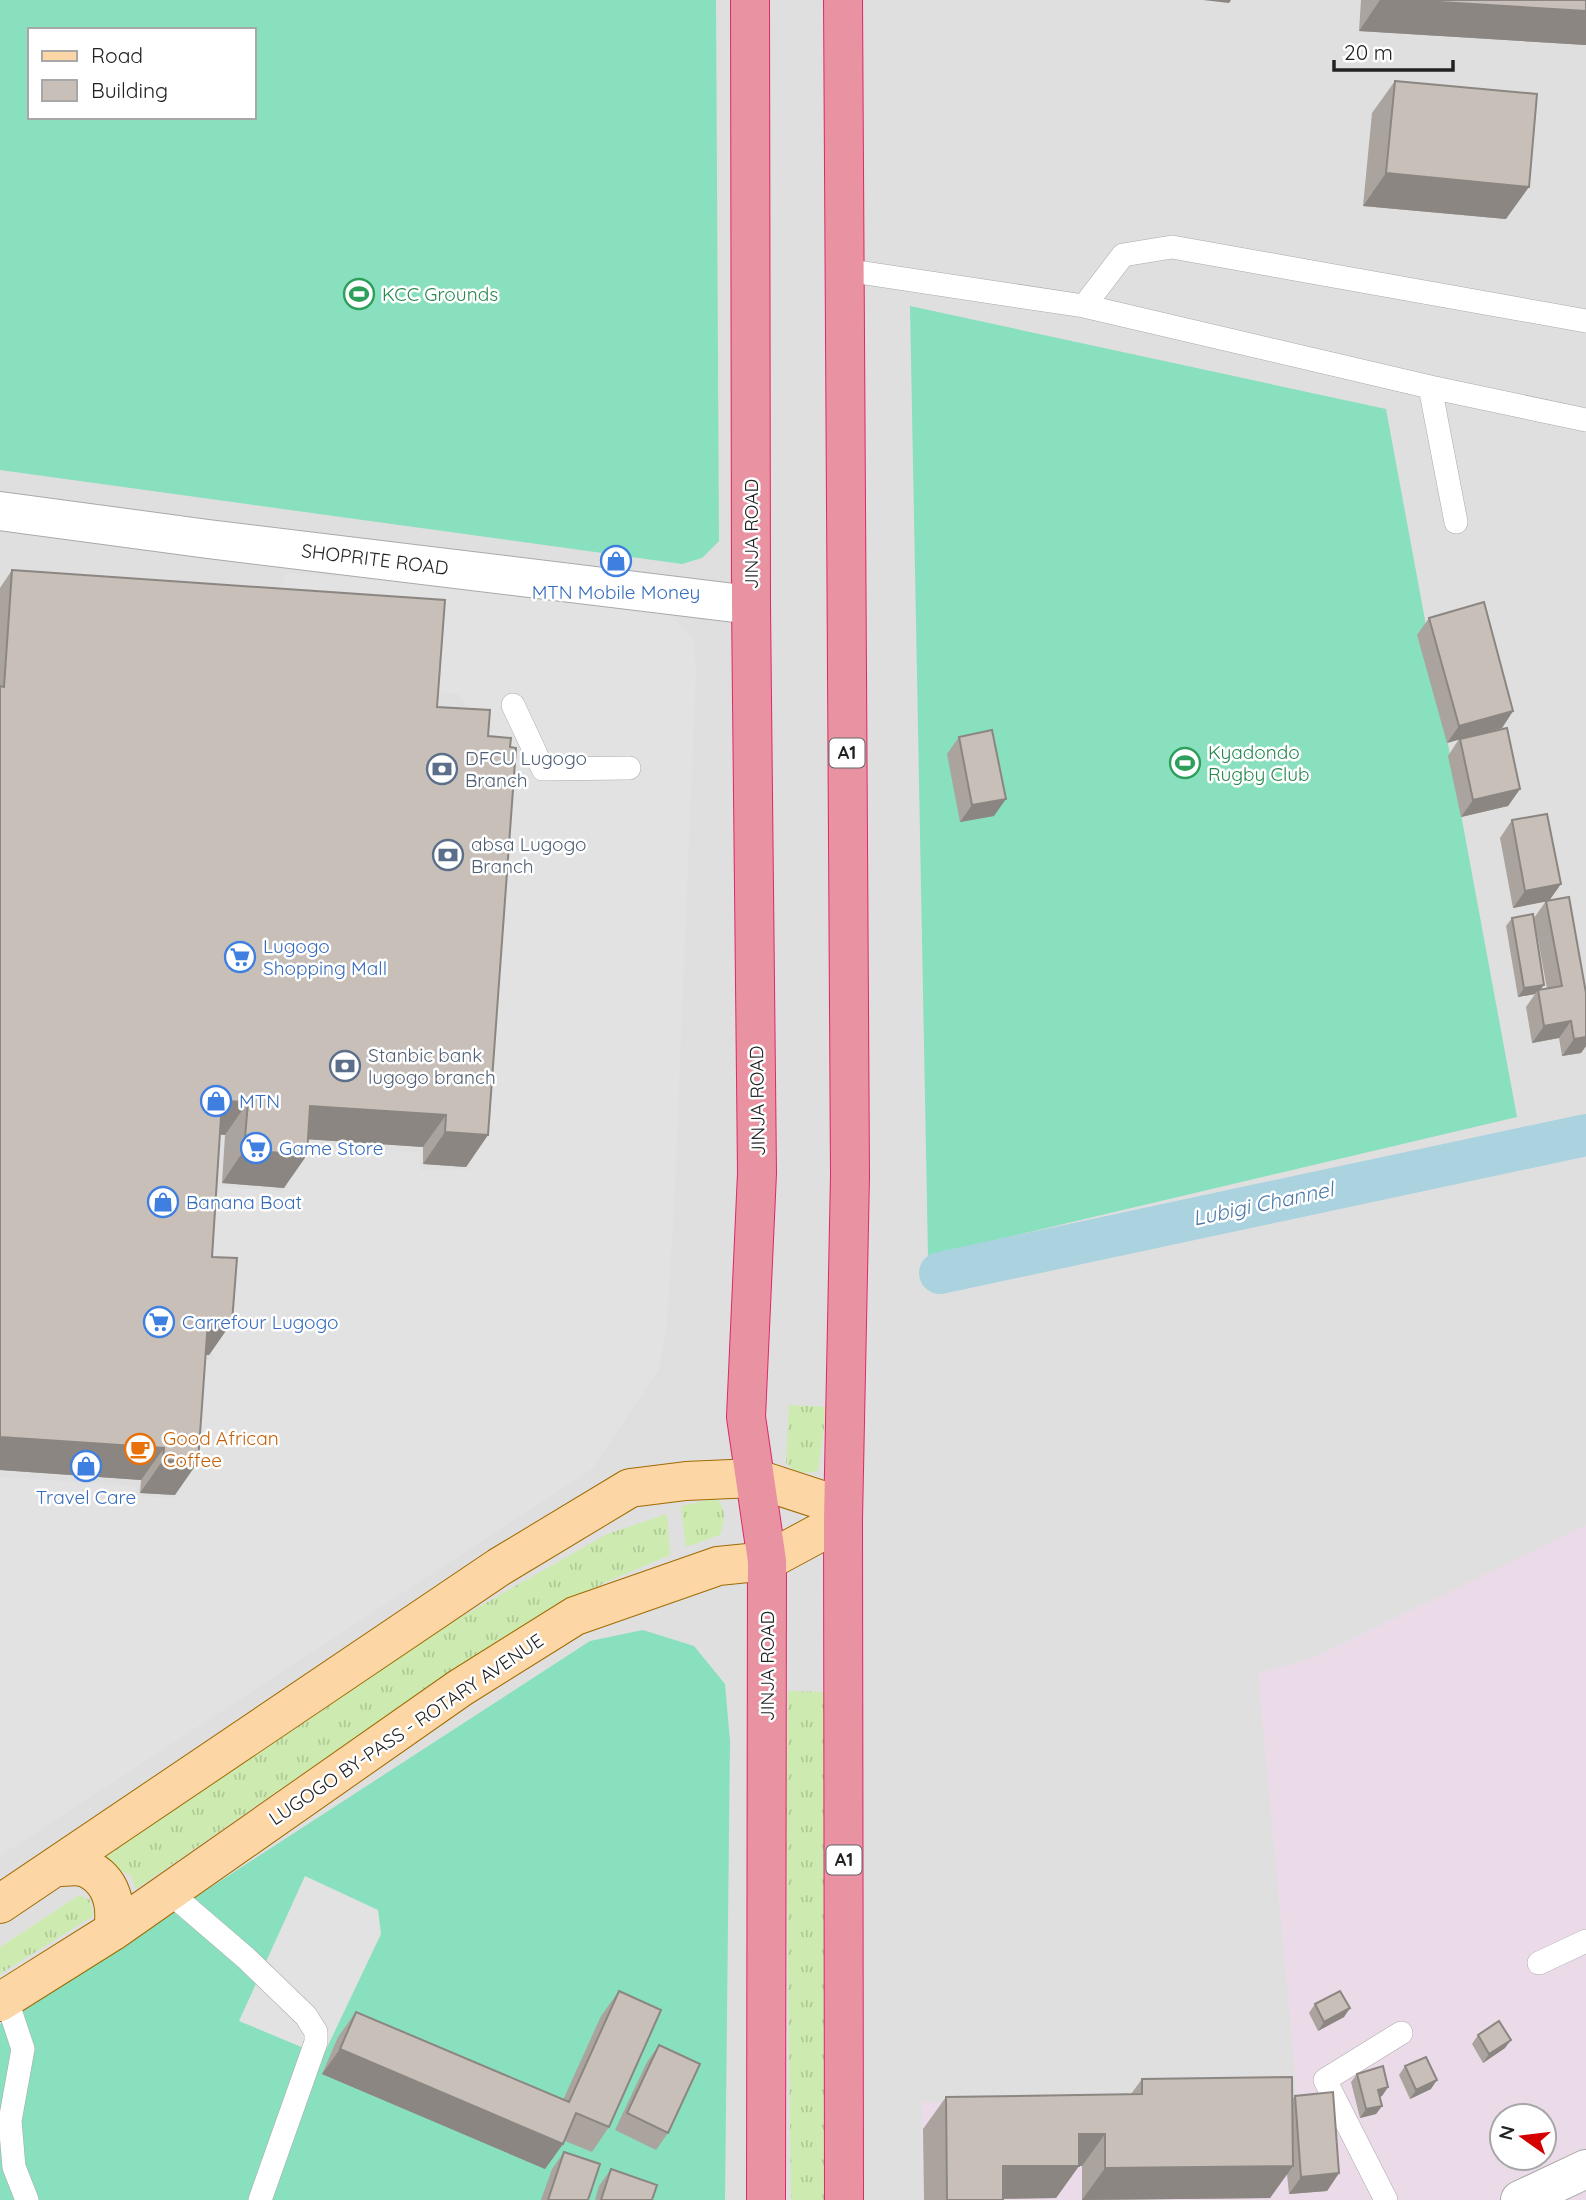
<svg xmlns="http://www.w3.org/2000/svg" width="1586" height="2200" font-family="Quicksand,sans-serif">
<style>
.residential{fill:#e0dfdf;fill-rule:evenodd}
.industrial{fill:#ebdbe8;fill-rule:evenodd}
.grass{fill:url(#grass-tufts)}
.pitch{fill:#88e0be;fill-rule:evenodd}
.parking{fill:#e2e2e2}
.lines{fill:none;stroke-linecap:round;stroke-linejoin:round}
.canal{stroke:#aad3df;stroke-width:42}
.lane-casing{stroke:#a9a9a9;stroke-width:24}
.street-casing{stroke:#a9a9a9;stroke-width:40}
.primary-casing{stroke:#a06b00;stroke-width:40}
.highway-casing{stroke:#dc2a67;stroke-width:40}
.lane{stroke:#fff;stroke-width:23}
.street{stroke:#fff;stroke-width:38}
.primary{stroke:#fcd6a4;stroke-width:38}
.highway{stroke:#e892a2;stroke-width:38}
.wall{fill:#aba49e}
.shaded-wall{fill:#8b8681}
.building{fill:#c7bfb8;stroke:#8b8681;stroke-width:2}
.labels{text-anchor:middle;stroke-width:5;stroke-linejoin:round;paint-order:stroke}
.shield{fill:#fff;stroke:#646464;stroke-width:2}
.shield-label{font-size:18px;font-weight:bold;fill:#222}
.leisure-label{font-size:19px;fill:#27864d;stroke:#fff;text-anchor:start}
.street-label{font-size:19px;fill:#222;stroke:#fff}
.shop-label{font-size:19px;fill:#366cbe;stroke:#fff;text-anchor:start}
.service-label{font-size:19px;fill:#4e5e75;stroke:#fff;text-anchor:start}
.food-label{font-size:19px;fill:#c56008;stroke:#fff;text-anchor:start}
.water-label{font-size:21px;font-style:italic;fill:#4a7aab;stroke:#fff}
</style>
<defs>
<pattern id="grass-tufts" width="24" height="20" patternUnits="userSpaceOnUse" patternTransform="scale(1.75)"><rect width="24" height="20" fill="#cdebb0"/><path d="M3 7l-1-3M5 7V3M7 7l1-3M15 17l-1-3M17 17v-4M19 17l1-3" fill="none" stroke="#b0c997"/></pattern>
</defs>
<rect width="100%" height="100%" fill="#f2efe9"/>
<path class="residential" d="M 0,0 L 1586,0 L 1586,2200 L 0,2200 ZM 30,30 L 254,30 L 254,117 L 30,117 ZM 1502,2116 L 1544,2116 L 1544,2158 L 1502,2158 Z"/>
<path class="industrial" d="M 1586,1525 L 1586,2200 L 923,2200 L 922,2102 L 1299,2115 L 1258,1673 L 1311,1659 ZM 1502,2116 L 1544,2116 L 1544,2158 L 1502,2158 Z"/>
<path class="grass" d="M 789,1405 L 827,1407 L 818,1471 C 803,1474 796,1474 786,1463 Z
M 716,1498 C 727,1509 725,1521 720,1535 L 686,1547 L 681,1506 Z
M 667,1514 L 670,1555 L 604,1583 L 448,1673 L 136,1889 L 131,1875 L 104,1865 L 102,1857 L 419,1641 L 607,1534 Z
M 788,1691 L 825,1692 L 825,2200 L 791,2200 L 786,1815 Z
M 79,1895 L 90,1900 L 93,1916 L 0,1974 L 0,1947 Z"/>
<path class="pitch" d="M 0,0 L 716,0 L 719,541 L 702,558 L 682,564 L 0,470 ZM 30,30 L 254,30 L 254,117 L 30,117 Z
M 910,306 L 1386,409 L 1517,1117 L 928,1256 Z
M 643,1630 L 694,1646 L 725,1684 L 730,1741 L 725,2200 L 0,2200 L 0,2024 L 590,1641 Z"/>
<path class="parking" d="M 286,573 L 465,585 L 618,602 L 671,615 L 693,639 L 696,668 L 674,1210 L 666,1333 L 658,1371 L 592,1469 L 0,1856 L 0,1477 L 136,1486 L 136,1496 L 178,1498 L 188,1360 L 212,1360 L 217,1288 L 200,1185 L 287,1192 L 293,1145 L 420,1152 L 420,1170 L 470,1169 L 501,759 L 459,694 L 424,691 L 272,616 Z
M 305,1876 L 378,1910 L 381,1934 L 323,2056 L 239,2021 Z"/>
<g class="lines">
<path class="canal" d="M 940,1273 L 1586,1135"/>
<g class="lane-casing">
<path id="lane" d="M 845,270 L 1084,306 L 1430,387 L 1456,522
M 1084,306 L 1123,255 L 1172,247 L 1586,321
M 1430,387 L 1586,420
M 513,705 L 543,769 L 629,768
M 168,1891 L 246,1958 L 306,2016 L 316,2032 L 316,2042 L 260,2200
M 1539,1963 L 1586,1941
M 6,1998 L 23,2049 L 10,2121 L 14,2167 L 27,2200
M 1386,2200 L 1325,2080 L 1401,2033"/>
</g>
<g class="street-casing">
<path id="street" d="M 0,511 L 208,539 L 751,605
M 1520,2200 L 1586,2169"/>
</g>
<g class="primary-casing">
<path id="primary" d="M 57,1867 C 66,1867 78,1865 86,1868 C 113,1880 117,1906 113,1931
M 0,1904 L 499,1567 L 630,1488 L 686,1481 L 754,1478 L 843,1507
M 0,2002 L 113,1931 L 460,1688 L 575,1616 L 718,1566 L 767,1561 L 843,1520"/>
</g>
<g class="highway-casing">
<path id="highway" d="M 750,0 L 751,605 L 757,1173 L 746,1417 L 767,1561 L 766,2200
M 843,0 L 850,1176 L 843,1520 L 844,2200"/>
</g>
<use href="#lane" class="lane"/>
<use href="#street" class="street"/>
<use href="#primary" class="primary"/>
<use href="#highway" class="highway"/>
</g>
<path class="wall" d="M 1361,0 L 1586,0 L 1586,45 L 1359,31 Z
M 1395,81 L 1506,219 L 1363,206 L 1372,113 Z
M 12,570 L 437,707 L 488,736 L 488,1135 L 466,1167 L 423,1164 L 423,1147 L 308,1139 L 284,1188 L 222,1183 L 225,1135 L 220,1134 L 212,1257 L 232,1322 L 209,1355 L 206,1355 L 175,1495 L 140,1493 L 141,1480 L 0,1470 L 0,588 Z
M 1429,618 L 1513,711 L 1502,728 L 1469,737 L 1520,789 L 1508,806 L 1461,817 L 1448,756 L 1459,739 L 1447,743 L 1417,635 Z
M 959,737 L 994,816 L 960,822 L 947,754 Z
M 1512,820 L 1549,901 L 1586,993 L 1586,1046 L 1581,1053 L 1562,1056 L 1559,1038 L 1532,1043 L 1526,1007 L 1535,994 L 1518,997 L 1506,926 L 1512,918 L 1541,990 L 1547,989 L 1534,918 L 1546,901 L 1513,908 L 1500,838 Z
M 619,1991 L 609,2127 L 592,2152 L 565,2141 L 545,2169 L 322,2074 L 338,2037 L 356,2012 L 563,2100 L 601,2016 Z
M 1315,2004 L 1350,2008 L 1344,2017 L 1318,2031 L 1309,2013 Z
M 1478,2035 L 1505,2048 L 1483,2063 L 1472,2044 Z
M 659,2045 L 668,2133 L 656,2150 L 615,2130 L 647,2062 Z
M 1405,2066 L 1431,2089 L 1410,2099 L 1399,2075 Z
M 1357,2074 L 1388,2087 L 1382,2096 L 1380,2097 L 1382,2106 L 1376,2114 L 1360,2118 L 1351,2082 Z
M 1142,2079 L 1292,2099 L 1295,2096 L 1339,2173 L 1327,2191 L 1289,2194 L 1287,2174 L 1270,2198 L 1082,2200 L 1082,2166 L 1079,2166 L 1056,2198 L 1003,2199 L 1003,2200 L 924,2200 L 923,2129 L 946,2097 L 1131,2094 Z
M 564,2152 L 588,2200 L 541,2200 L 552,2169 Z
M 611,2169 L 652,2200 L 595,2200 L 599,2186 Z"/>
<path class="shaded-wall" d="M 1203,0 L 1231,0 L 1229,3 Z
M 1380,0 L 1407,0 L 1586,11 L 1586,45 L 1359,31 Z
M 1386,173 L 1529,187 L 1506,219 L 1363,206 Z
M 1513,711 L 1502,728 L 1447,743 L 1459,726 Z
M 1520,789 L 1508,806 L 1461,817 L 1473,800 Z
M 1006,799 L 994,816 L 960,822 L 972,805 Z
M 1561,884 L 1549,901 L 1513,908 L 1525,891 Z
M 1544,985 L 1538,993 L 1538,990 L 1535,994 L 1518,997 L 1524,988 Z
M 1571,1021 L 1559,1038 L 1532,1043 L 1544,1026 Z
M 1586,1037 L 1586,1046 L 1581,1053 L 1562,1056 L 1574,1039 Z
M 222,1101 L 248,1102 L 225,1135 L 200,1133 Z
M 310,1106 L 446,1115 L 423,1147 L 288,1138 Z
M 445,1132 L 488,1135 L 466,1167 L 423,1164 Z
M 244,1150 L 307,1155 L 284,1188 L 222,1183 Z
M 208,1321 L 232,1322 L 209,1355 L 185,1353 Z
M 0,1437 L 164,1448 L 141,1480 L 0,1470 Z
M 163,1460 L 198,1462 L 175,1495 L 140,1493 Z
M 1350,2008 L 1344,2017 L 1318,2031 L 1324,2022 Z
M 1511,2040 L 1505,2048 L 1483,2063 L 1489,2054 Z
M 340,2049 L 563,2144 L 545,2169 L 322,2074 Z
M 1437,2080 L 1431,2089 L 1410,2099 L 1416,2090 Z
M 1388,2087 L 1382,2096 L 1372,2098 L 1378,2090 Z
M 1382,2106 L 1376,2114 L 1360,2118 L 1366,2109 Z
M 1079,2134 L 1105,2134 L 1082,2166 L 1079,2166 L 1056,2198 L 980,2199 L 1003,2166 Z
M 1293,2166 L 1270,2198 L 1082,2200 L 1105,2168 Z
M 1339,2173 L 1327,2191 L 1289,2194 L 1301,2177 Z"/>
<path class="building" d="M 1407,0 L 1586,0 L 1586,11 Z
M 1395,81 L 1537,94 L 1529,187 L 1386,173 Z
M 12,570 L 445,600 L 437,707 L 490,710 L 488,736 L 511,738 L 510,747 L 516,748 L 488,1135 L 445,1132 L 446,1115 L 310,1106 L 307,1155 L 244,1150 L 248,1102 L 222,1101 L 212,1257 L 237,1258 L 232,1322 L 208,1321 L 198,1462 L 163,1460 L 164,1448 L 0,1437 L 0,686 L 4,687 Z
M 1484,602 L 1513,711 L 1459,726 L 1429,618 Z
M 1507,728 L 1520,789 L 1473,800 L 1460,739 Z
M 992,730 L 1006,799 L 972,805 L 959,737 Z
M 1547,814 L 1561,884 L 1525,891 L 1512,820 Z
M 1569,897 L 1586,993 L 1586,1037 L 1574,1039 L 1571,1021 L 1544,1026 L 1538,990 L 1562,986 L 1546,901 Z
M 1533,914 L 1544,985 L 1524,988 L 1512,918 Z
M 619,1991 L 661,2010 L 609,2127 L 576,2113 L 563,2144 L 340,2049 L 356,2012 L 569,2102 Z
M 1340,1991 L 1350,2008 L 1324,2022 L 1315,2004 Z
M 1499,2021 L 1511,2040 L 1489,2054 L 1478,2035 Z
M 659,2045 L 700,2064 L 668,2133 L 627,2113 Z
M 1426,2057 L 1437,2080 L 1416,2090 L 1405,2066 Z
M 1383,2066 L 1388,2087 L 1378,2090 L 1382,2106 L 1366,2109 L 1357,2074 Z
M 1292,2077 L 1293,2166 L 1105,2168 L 1105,2134 L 1079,2134 L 1079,2166 L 1003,2166 L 1003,2200 L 947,2200 L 946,2097 L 1142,2094 L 1142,2079 Z
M 1333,2092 L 1339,2173 L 1301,2177 L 1295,2096 Z
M 564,2152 L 600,2164 L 588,2200 L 548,2200 Z
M 611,2169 L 657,2185 L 652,2200 L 601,2200 Z"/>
<defs>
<g id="stadium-ring" transform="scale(1.575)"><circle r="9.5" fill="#fff" stroke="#2e9e5b" stroke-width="1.5"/><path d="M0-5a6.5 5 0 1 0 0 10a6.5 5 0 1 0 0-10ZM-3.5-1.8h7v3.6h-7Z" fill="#2e9e5b"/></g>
<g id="shop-ring" transform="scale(1.575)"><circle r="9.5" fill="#fff" stroke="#3f7fe0" stroke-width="1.5"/><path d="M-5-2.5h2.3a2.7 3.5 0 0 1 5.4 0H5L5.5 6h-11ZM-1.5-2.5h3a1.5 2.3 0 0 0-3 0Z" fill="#3f7fe0"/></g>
<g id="bank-ring" transform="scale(1.575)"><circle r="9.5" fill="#fff" stroke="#5c6f8a" stroke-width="1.5"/><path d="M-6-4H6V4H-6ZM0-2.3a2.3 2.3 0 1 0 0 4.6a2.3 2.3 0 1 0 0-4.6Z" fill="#5c6f8a"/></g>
<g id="supermarket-ring" transform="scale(1.575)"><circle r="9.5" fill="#fff" stroke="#3f7fe0" stroke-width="1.5"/><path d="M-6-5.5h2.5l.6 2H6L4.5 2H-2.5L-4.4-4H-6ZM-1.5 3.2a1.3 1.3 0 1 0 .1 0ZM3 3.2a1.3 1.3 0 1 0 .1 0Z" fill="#3f7fe0"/></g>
<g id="cafe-ring" transform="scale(1.575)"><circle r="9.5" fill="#fff" stroke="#e8710a" stroke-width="1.5"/><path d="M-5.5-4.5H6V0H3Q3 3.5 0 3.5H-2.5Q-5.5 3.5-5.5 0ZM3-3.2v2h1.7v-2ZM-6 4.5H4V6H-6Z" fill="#e8710a"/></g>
</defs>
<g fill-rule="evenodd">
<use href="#stadium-ring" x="359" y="294"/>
<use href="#shop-ring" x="616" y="561"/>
<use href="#stadium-ring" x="1185" y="763"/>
<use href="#bank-ring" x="442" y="769"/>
<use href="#bank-ring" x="448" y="855"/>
<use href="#supermarket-ring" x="240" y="957"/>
<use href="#bank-ring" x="345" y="1066"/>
<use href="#shop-ring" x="216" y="1101"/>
<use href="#supermarket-ring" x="256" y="1148"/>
<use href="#shop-ring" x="163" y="1202"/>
<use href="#supermarket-ring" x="159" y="1322"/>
<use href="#cafe-ring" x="140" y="1449"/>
<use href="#shop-ring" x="86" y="1466"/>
</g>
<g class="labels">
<g class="shield">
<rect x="829.5" y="738.5" width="35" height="29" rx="5"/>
<rect x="826.5" y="1845.5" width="35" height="29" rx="5"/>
</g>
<g class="shield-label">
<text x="847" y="759">A1</text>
<text x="844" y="1866">A1</text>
</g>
<g class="leisure-label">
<text x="382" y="301">KCC Grounds</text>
<text x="1208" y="759">Kyadondo<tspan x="1208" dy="22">Rugby Club</tspan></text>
</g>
<g class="street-label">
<text transform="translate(751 534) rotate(-90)" y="7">JINJA ROAD</text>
<text transform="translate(375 559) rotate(7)" y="7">SHOPRITE ROAD</text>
<text transform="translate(757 1101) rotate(-91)" y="7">JINJA ROAD</text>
<text transform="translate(767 1666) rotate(-90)" y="7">JINJA ROAD</text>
<text transform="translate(406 1729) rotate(-34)" y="7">LUGOGO BY-PASS - ROTARY AVENUE</text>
</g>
<g class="shop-label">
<text x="616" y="599" text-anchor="middle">MTN Mobile Money</text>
<text x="263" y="953">Lugogo<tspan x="263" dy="22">Shopping Mall</tspan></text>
<text x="239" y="1108">MTN</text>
<text x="279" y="1155">Game Store</text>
<text x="186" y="1209">Banana Boat</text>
<text x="182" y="1329">Carrefour Lugogo</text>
<text x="86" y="1504" text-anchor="middle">Travel Care</text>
</g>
<g class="service-label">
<text x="465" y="765">DFCU Lugogo<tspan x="465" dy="22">Branch</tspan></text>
<text x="471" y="851">absa Lugogo<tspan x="471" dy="22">Branch</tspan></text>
<text x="368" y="1062">Stanbic bank<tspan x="368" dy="22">lugogo branch</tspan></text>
</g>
<g class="food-label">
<text x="163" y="1445">Good African<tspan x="163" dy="22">Coffee</tspan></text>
</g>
<g class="water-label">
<text transform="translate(1263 1204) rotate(-12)" y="7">Lubigi Channel</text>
</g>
</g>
<rect x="28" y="28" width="228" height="91" fill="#ffffff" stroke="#a7a7a7" stroke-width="2"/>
<rect x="42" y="51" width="35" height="10" fill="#fcd6a4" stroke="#a7a7a7" stroke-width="2"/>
<text x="91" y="63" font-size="21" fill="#222222">Road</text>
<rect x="42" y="80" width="35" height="21" fill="#c7bfb8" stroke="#a7a7a7" stroke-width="2"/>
<text x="91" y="98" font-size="21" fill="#222222">Building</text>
<g transform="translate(1523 2137) rotate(284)"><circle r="33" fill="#ffffff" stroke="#a7a7a7" stroke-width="2"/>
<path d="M0-5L12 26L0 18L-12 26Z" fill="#d40000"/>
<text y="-10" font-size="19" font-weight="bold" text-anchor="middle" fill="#222222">N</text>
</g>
<path d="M1334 60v10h119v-10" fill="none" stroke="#222222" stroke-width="3.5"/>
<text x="1344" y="60" font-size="21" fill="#222222" stroke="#ffffff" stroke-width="5" paint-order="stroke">20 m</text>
</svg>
